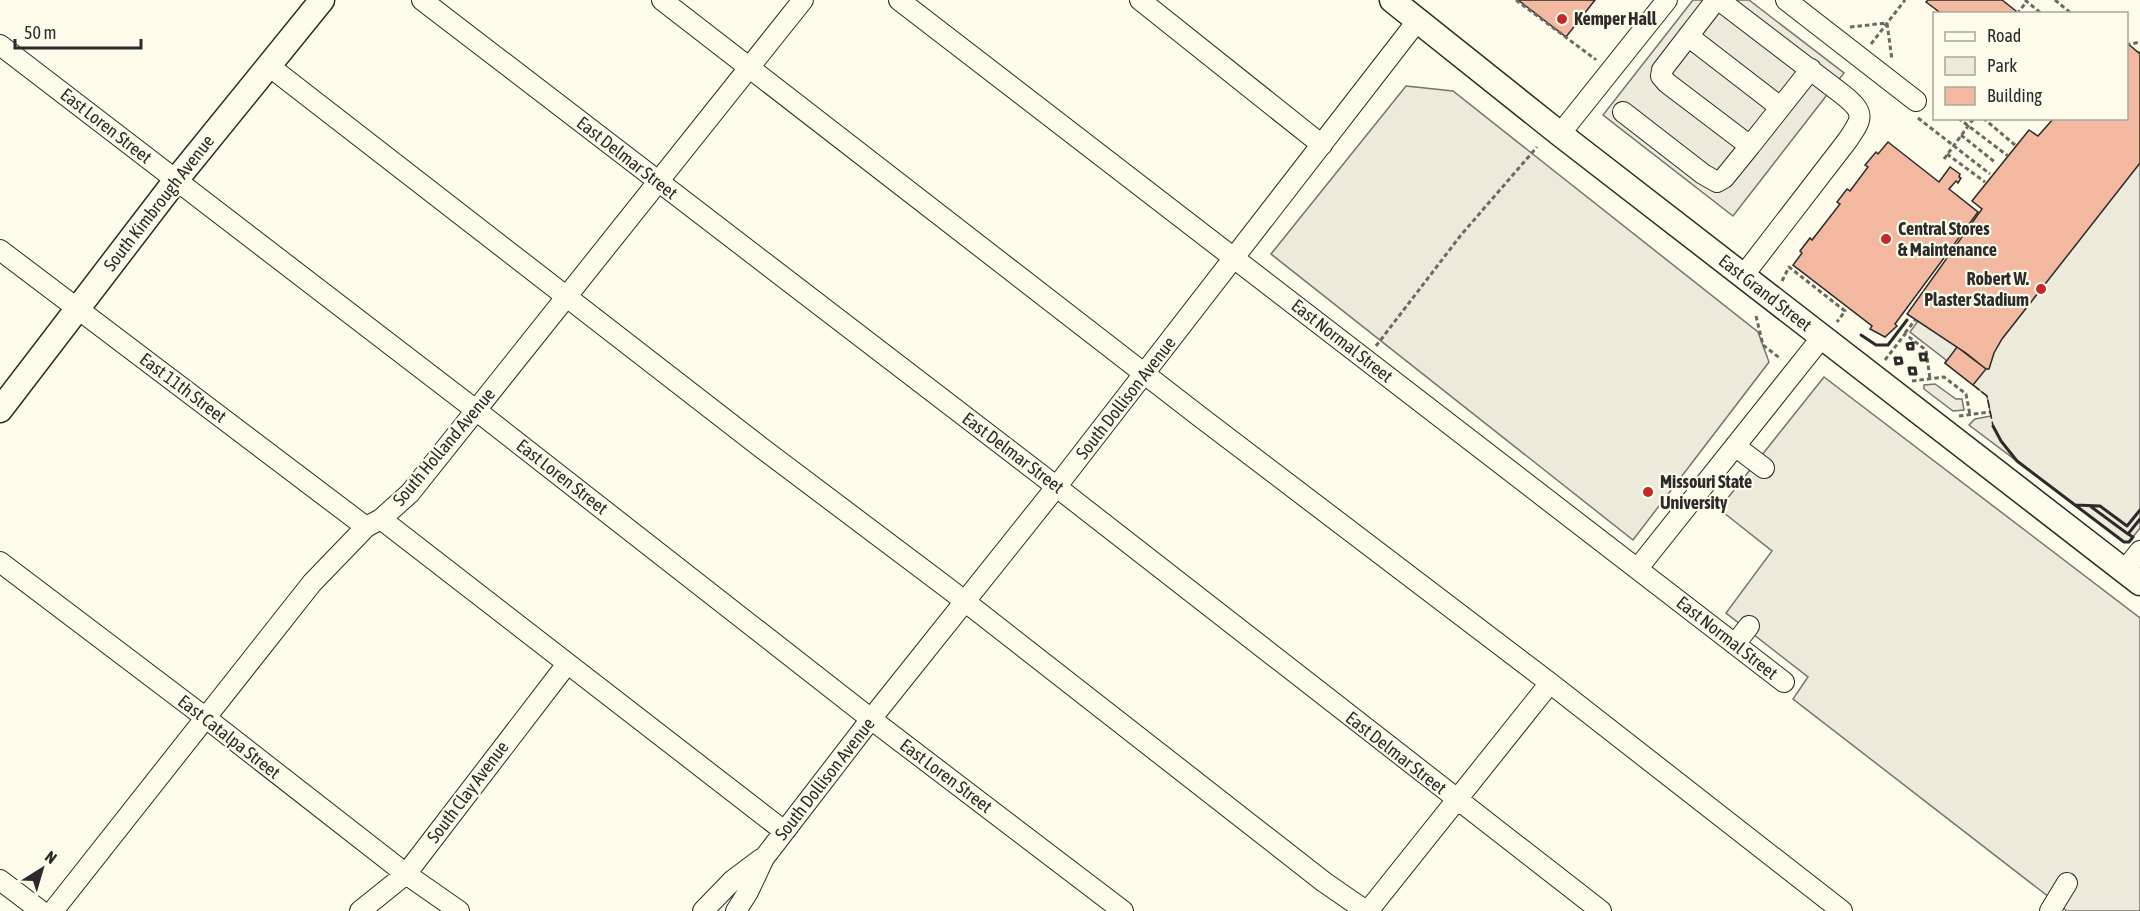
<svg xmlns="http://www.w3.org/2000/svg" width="2140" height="911" font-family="'Asap Condensed',sans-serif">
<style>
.green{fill:#ecebdb;stroke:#74746e;stroke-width:1.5}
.parking{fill:#eceadb;stroke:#74746e;stroke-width:1.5}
.building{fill:#f2b8a0;stroke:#2b2b2b;stroke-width:1.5}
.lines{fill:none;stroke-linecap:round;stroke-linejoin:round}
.minor-casing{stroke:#2b2b2b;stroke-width:22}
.major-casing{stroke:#2b2b2b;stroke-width:27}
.path{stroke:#6a6964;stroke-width:3;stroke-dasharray:4.5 3;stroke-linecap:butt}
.minor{stroke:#fdfbea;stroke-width:20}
.major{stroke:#fdfbea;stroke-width:24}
.fence{stroke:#2b2b2b;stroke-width:1.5;stroke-dasharray:8 3;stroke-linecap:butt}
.wall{stroke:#2b2b2b;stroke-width:3}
.poi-dot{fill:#c62828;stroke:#fdfbea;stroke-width:2}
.labels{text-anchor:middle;stroke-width:4.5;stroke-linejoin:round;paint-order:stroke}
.poi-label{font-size:18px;font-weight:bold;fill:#2b2b2b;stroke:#fdfbea;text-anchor:start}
.street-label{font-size:18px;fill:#2b2b2b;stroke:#fdfbea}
</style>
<rect width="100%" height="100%" fill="#fdfbea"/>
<path class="green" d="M 2127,51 L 2140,52 L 2140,528 L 2129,542 L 2124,542 L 1969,425 L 1975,419 L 1991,416 L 1987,396 L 1945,363 L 1946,360 L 1910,332 L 1972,246 L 2126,118 Z
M 1935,384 L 1956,399 L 1962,399 L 1964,410 L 1953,411 L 1924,389 L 1924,385 Z"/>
<path class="parking" d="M 1693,0 L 1749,0 L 1844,73 L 1733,216 L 1603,115 Z
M 1406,86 L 1453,91 L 1758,332 L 1769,362 L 1633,540 L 1271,254 Z
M 1824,377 L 2140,618 L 2140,911 L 2067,911 L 1793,699 L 1808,677 L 1726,613 L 1772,551 L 1719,509 Z"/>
<path class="building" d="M 1518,0 L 1595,0 L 1566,37 Z
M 1928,0 L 2002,0 L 2016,11 L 2013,14 L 1942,14 L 1926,2 Z
M 2126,42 L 2140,54 L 2140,163 L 2002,339 L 1994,353 L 1989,369 L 1986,369 L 1966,353 L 1907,314 L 1982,209 L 1972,201 L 2029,130 L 2038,136 L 2054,118 L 2126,118 Z
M 1888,142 L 1939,182 L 1950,167 L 1960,174 L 1959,177 L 1961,178 L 1958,183 L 1956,181 L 1949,189 L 1978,212 L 1895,324 L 1897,326 L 1885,337 L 1870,329 L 1872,326 L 1793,265 L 1802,253 L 1800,251 L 1810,238 L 1812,240 L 1840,204 L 1837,202 L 1847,189 L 1850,191 L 1868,167 L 1865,165 L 1876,152 L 1878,154 Z
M 1957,347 L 1986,369 L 1973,385 L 1945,363 Z"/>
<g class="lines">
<g class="minor-casing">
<path id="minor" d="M 422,0 L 1040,474 L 1601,911
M 662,0 L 1199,416 L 1550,683 L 1842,911
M 899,0 L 1784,682
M 1140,0 L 1322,145
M 1716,0 L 1662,70 L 1661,76 L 1667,83 L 1750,146 L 1811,69
M 1719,0 L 1842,94 C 1866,113 1863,118 1847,141 L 1743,276
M 1786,0 L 1916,101
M 1688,36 L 1780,107
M 0,45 L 477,411 L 871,719 L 1123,911
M 269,66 L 763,449 L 949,589 L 1324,882 L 1366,911
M 1623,112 L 1703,174 L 1717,182 L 1724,178 L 1750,146
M 1560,134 L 1667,0
M 0,250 L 366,527
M 1735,446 L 1764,468
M 381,519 L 784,831
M 0,562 L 206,718 L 406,874 L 459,911
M 1638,568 L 1822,337
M 2124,571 L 2140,551
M 1735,644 L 1749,626
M 0,880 L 41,911
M 53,911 L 312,583 L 366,527 L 381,519 L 410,493 L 803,0
M 360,911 L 406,874 L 567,664
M 703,911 L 733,880 L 761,859
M 736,911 L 748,892 L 764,858 L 871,719 L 1057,486 L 1418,20
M 1368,911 L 1550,683
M 2050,911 L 2067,883"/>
</g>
<g class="major-casing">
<path id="major" d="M 1392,0 L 1560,134 L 2140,583
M 0,410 L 176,180 L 322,0"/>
</g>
<path class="path" d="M 1516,0 L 1595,59 L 1596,58
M 2025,0 L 2042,14
M 2055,0 L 2072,14
M 2017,14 L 2027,1
M 1850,27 L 1887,23 L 1892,60
M 1871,44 L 1905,0
M 2126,45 L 2140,42
M 1918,118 L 1990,174
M 1958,118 L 2008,156
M 1983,118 L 2015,145
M 1961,135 L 1996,163
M 1947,154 L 1985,182
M 1944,159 L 1974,118
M 1782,281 L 1789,267 L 1845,311 L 1837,322
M 1756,316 L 1763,345 L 1781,359
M 1905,333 L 1915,320
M 1376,346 L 1461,235 L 1537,147
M 1885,360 L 1905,334 L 1926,350 L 1930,379
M 1912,381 L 1944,377 L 1966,394 L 1970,415
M 1959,416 L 1990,412"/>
<use href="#minor" class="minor"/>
<use href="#major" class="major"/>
<path class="fence" d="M 1973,385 L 1987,396 L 1993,426"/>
<path class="wall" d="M 1861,335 L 1876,345 L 1888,345 L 1907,320
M 1913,343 L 1913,349 L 1908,349 L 1907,344 Z
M 1920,354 L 1926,354 L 1926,360 L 1921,360 Z
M 1895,358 L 1901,358 L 1902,363 L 1896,364 Z
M 1909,368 L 1915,368 L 1916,374 L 1910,374 Z
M 1993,426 L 2001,441 L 2017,461 L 2075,505 L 2100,506 L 2127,526 L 2140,510
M 2075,505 L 2124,542 L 2129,542 L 2133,537 L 2128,534
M 2090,506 L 2128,534 L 2140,519"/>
</g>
<g class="poi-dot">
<circle cx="1562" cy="19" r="6"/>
<circle cx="1886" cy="239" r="6"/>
<circle cx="2041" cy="289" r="6"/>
<circle cx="1648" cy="492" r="6"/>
</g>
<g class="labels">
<g class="poi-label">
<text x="1574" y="25">Kemper Hall</text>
<text x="1898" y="235">Central Stores<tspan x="1898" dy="21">&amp; Maintenance</tspan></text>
<text x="2029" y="285" text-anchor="end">Robert W.<tspan x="2029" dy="21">Plaster Stadium</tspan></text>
<text x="1660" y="488">Missouri State<tspan x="1660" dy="21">University</tspan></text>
</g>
<g class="street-label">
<text transform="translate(106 126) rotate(38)" y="6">East Loren Street</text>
<text transform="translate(627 158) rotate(38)" y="6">East Delmar Street</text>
<text transform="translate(159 203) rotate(-52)" y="6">South Kimbrough Avenue</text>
<text transform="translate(1765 293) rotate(38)" y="6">East Grand Street</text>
<text transform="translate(1342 341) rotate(38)" y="6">East Normal Street</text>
<text transform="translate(183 388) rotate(37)" y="6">East 11th Street</text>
<text transform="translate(1126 398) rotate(-52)" y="6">South Dollison Avenue</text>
<text transform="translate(444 447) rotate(-50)" y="6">South Holland Avenue</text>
<text transform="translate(1013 453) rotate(37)" y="6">East Delmar Street</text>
<text transform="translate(562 477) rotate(38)" y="6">East Loren Street</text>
<text transform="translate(1727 638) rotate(38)" y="6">East Normal Street</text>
<text transform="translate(229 737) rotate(38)" y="6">East Catalpa Street</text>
<text transform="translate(1396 753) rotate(38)" y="6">East Delmar Street</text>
<text transform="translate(946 776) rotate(37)" y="6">East Loren Street</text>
<text transform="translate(825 779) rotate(-52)" y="6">South Dollison Avenue</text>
<text transform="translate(468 792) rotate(-53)" y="6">South Clay Avenue</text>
</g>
</g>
<rect x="1933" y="12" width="195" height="108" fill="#fdfbea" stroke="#a9a89e" stroke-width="1.5"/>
<rect x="1945" y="32" width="30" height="9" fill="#fdfbea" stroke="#a9a89e" stroke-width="1.5"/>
<text x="1987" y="42" font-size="18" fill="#2b2b2b">Road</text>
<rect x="1945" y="57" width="30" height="18" fill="#ecebdb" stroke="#a9a89e" stroke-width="1.5"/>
<text x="1987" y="72" font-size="18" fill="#2b2b2b">Park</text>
<rect x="1945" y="87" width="30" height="18" fill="#f2b8a0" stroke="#a9a89e" stroke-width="1.5"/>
<text x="1987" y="102" font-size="18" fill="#2b2b2b">Building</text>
<g transform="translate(42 869) rotate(37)" stroke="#fdfbea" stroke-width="4.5" paint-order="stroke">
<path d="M0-4.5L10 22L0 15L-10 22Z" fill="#2b2b2b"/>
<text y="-9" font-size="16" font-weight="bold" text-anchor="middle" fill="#2b2b2b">N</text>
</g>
<path d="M15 39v9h126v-9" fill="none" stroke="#2b2b2b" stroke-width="3"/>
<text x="24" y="39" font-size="18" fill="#2b2b2b" stroke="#fdfbea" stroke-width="4.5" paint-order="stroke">50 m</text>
</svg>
